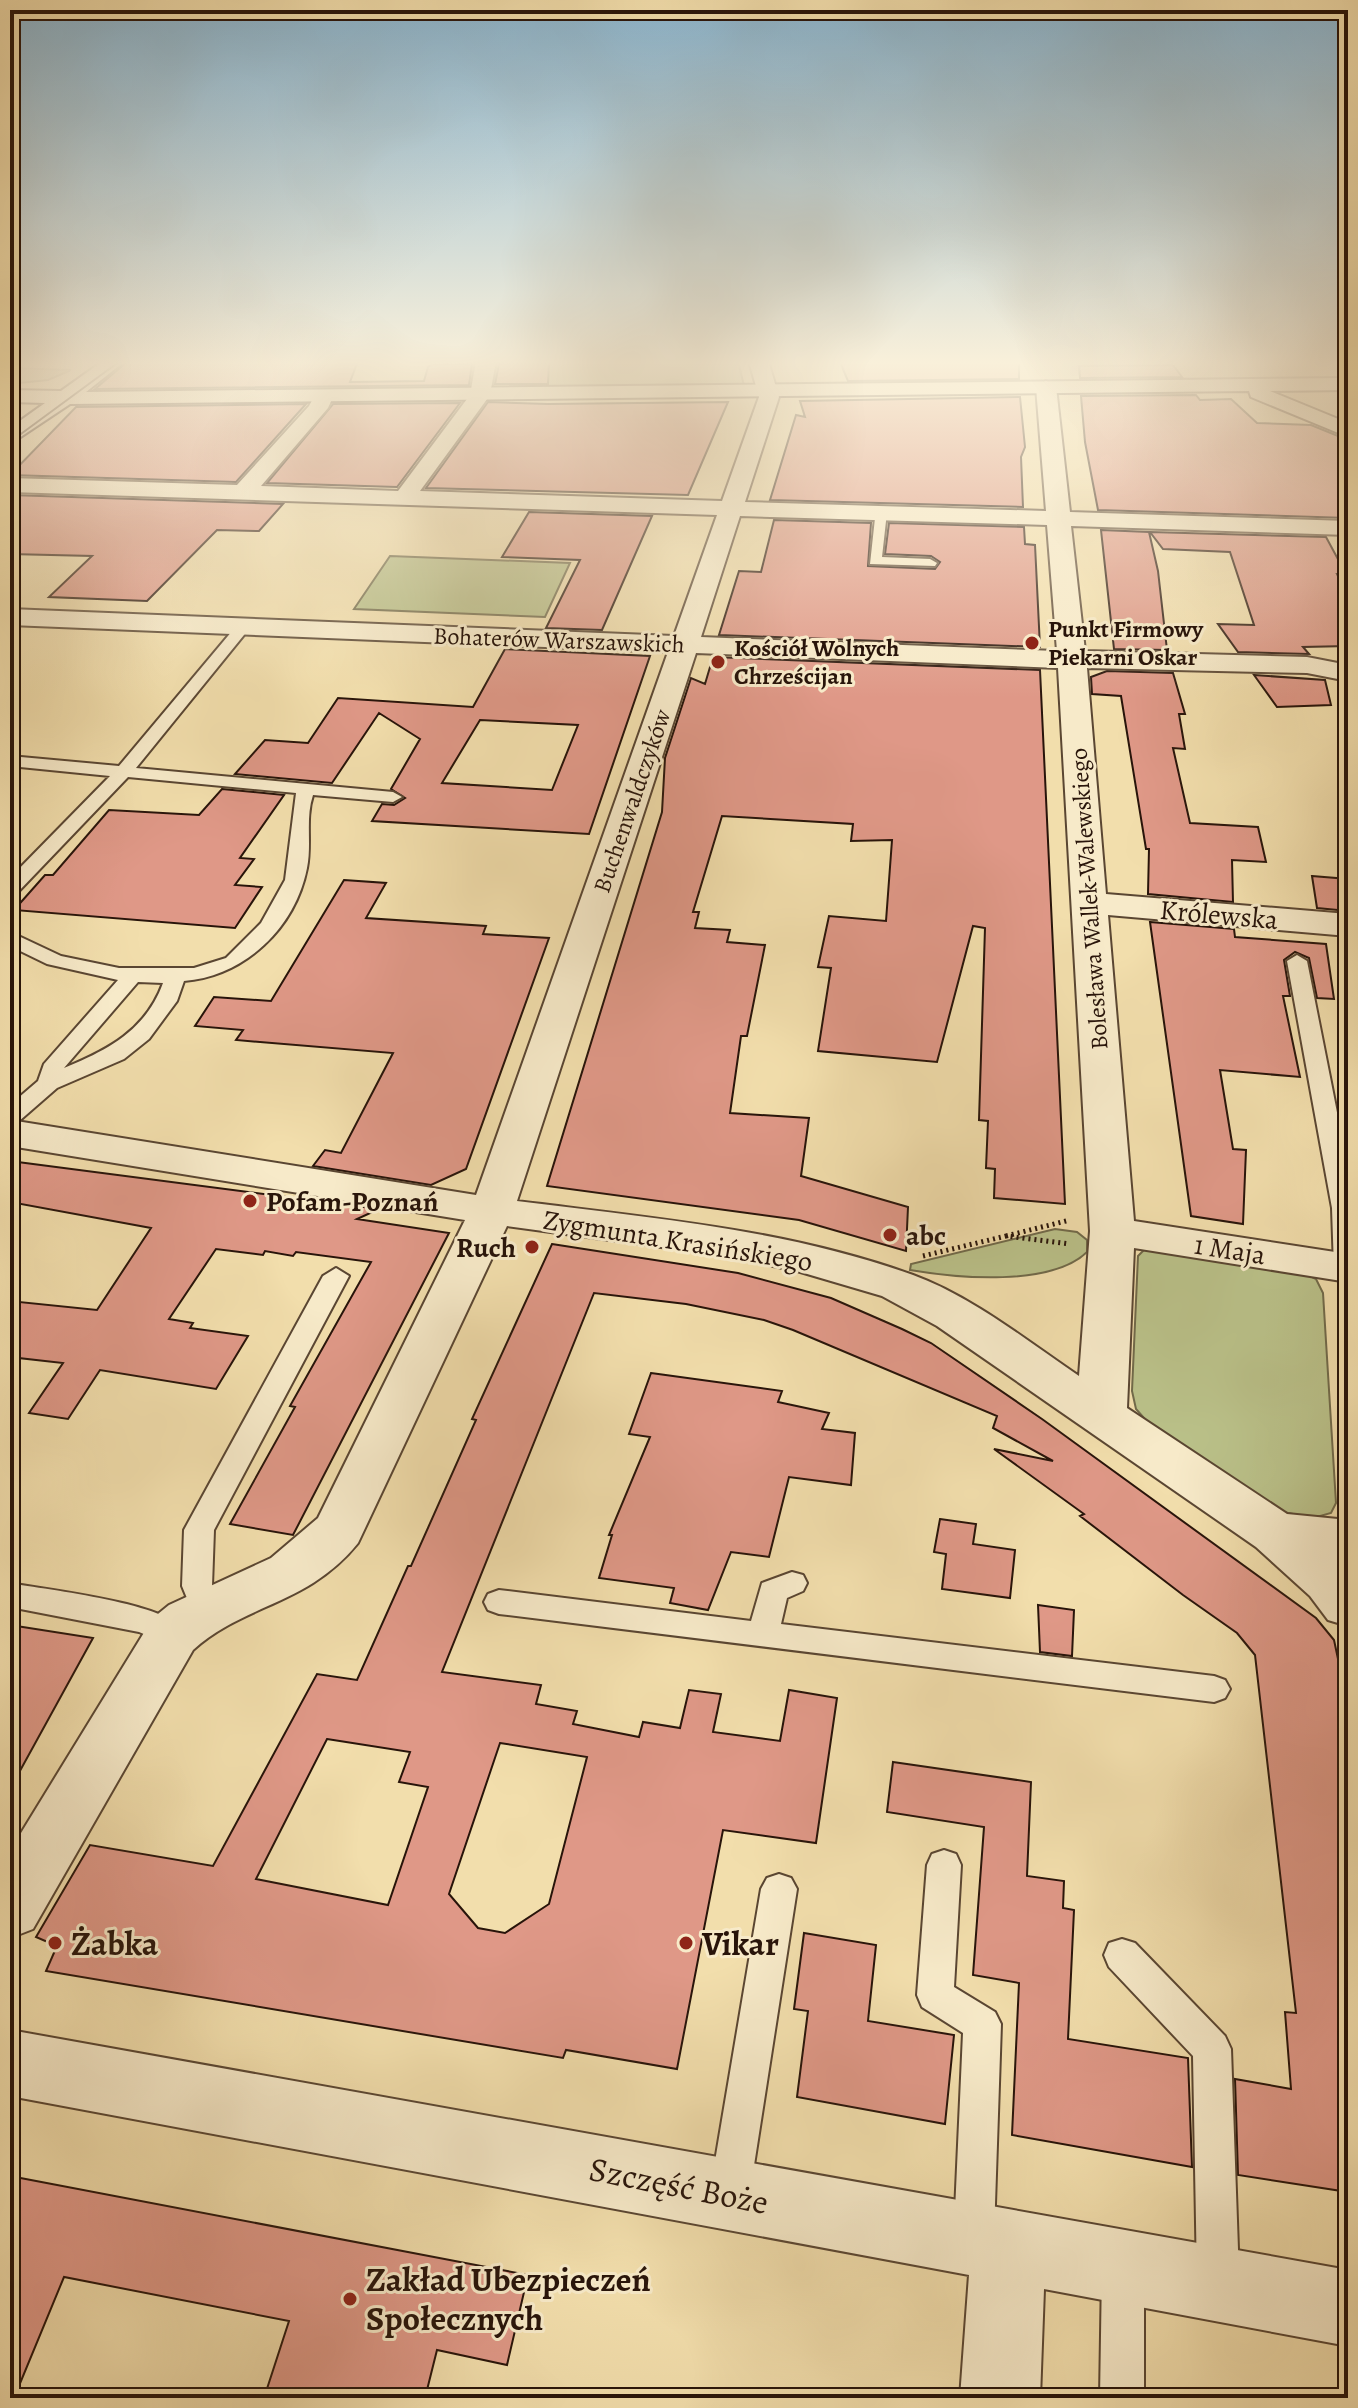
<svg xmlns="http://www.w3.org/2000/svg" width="1358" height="2408" font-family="Alegreya,serif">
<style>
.green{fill:#bac189;stroke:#716a4a;stroke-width:2}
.building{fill:#df9887;stroke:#28140a;stroke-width:2;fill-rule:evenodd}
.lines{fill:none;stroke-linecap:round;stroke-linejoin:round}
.lane-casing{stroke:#5a4632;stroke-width:4}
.street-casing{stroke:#5a4632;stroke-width:4}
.secondary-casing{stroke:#28140a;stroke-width:4}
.path{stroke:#28140a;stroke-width:5;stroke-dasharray:2 4;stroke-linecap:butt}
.lane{fill:#f7eac9;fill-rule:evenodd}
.street{fill:#f7eac9;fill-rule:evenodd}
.secondary{fill:#f7eac9;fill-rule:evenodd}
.tram{stroke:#28140a;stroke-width:2}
.poi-dot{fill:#8f2418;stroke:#f7eac9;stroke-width:3}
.labels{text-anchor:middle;stroke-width:6;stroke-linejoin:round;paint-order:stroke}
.far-poi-label{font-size:24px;font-weight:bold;fill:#28140a;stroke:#f7eac9;text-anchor:start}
.far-street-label{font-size:24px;fill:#28140a;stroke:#f7eac9}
.street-label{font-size:28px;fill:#28140a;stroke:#f7eac9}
.poi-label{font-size:28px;font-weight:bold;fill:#28140a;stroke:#f7eac9;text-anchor:start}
.near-poi-label{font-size:34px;font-weight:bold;fill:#28140a;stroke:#f7eac9;text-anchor:start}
.near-street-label{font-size:34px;fill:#28140a;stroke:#f7eac9}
</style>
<rect width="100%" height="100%" fill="#f2deac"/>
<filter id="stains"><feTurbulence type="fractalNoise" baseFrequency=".0025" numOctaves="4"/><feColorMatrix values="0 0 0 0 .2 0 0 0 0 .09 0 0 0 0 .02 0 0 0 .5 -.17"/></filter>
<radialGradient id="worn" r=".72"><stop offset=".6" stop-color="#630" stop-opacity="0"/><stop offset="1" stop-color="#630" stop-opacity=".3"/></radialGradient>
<path class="green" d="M 494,361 L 738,361 L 744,386 L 490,390 Z
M 10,368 L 71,370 L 48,380 L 10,384 Z
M 390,556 L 570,563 L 545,617 L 354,609 Z
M 1055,1229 L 1077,1232 L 1087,1240 L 1087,1252 C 1051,1287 957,1278 910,1270 L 911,1264 Z
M 1145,1249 L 1306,1274 L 1316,1279 L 1323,1293 L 1336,1503 L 1331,1513 L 1313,1518 L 1278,1511 L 1151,1426 L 1136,1409 L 1132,1391 L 1138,1256 Z"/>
<path class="building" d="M 128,361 L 358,361 L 350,382 L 424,381 L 428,367 L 432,364 L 472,364 L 469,385 L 95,389 Z
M 931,361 L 1019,361 L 1019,379 L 848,381 L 840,362 Z
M 549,363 L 548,384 L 495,384 L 499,364 Z
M 1173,365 L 1182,377 L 1080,378 L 1079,366 Z
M 1196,395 L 1200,400 L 1231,399 L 1257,423 L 1311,425 L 1348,440 L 1348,518 L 1098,510 L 1085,442 L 1081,396 Z
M 1020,397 L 1025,447 L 1021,457 L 1023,507 L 770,500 L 796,415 L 805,417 L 800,401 Z
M 488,402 L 548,404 L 728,402 L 688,495 L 426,488 Z
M 460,403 L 397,487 L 267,483 L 333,404 Z
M 306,404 L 236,482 L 10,475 L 76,407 Z
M 10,495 L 283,504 L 259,531 L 217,530 L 147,601 L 49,597 L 92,556 L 10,554 Z
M 529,512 L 652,516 L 602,630 L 546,628 L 580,560 L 502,557 Z
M 774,520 L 871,523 L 868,566 L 935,569 L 940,562 L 931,556 L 885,554 L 889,523 L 1024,527 L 1025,544 L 1035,545 L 1040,647 L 719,635 L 739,571 L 761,572 Z
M 1101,530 L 1149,532 L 1158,571 L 1167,650 L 1114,649 Z
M 1150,532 L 1326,537 L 1346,574 L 1337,574 L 1348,597 L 1348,646 L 1303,647 L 1309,654 L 1238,652 L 1218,624 L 1254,625 L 1230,552 L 1163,549 Z
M 505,649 L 650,656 L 589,834 L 372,821 L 382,804 L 394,805 L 405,798 L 391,789 L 420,739 L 379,713 L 332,783 L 235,774 L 265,740 L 308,743 L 338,698 L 473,707 ZM 480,720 L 578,725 L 552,790 L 442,783 Z
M 713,657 L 1040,670 L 1065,1204 L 994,1198 L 995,1169 L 986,1168 L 988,1121 L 979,1120 L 985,928 L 973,926 L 937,1062 L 818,1051 L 831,968 L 818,967 L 829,916 L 886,921 L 892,840 L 851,841 L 853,824 L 722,816 L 693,912 L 699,912 L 695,928 L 730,930 L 727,942 L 765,945 L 747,1036 L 741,1036 L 730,1113 L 809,1118 L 801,1176 L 908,1207 L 906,1251 L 799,1220 L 547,1186 L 662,812 L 665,758 L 691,678 L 705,684 Z
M 1107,671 L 1173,673 L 1185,714 L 1179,714 L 1185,749 L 1173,748 L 1190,823 L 1258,827 L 1266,862 L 1232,860 L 1233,902 L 1148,894 L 1149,849 L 1146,849 L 1121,696 L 1092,694 L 1091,677 Z
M 1254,675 L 1325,680 L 1331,705 L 1277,707 Z
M 222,789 L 284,795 L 240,858 L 254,859 L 235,885 L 262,887 L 235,928 L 14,910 L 45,875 L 53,875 L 109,810 L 199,815 Z
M 1312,876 L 1348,879 L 1348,911 L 1317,908 Z
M 344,880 L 386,883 L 366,918 L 486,926 L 483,934 L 549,938 L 466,1169 L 431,1185 L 313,1166 L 325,1150 L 341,1153 L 393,1053 L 236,1040 L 243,1030 L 195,1026 L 214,997 L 271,1001 Z
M 1150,922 L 1234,929 L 1235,937 L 1326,944 L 1334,999 L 1317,998 L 1309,958 L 1295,952 L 1284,960 L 1290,996 L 1283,996 L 1300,1077 L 1220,1070 L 1233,1149 L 1246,1150 L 1243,1224 L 1191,1216 Z
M 10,1161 L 379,1209 L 357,1219 L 449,1233 L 293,1535 L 230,1524 L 295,1407 L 290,1406 L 371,1262 L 296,1252 L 293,1256 L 265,1251 L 263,1255 L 216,1249 L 169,1319 L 193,1323 L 190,1328 L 248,1336 L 216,1389 L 100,1370 L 68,1419 L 29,1413 L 63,1363 L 10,1357 L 10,1301 L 97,1310 L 151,1228 L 10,1202 Z
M 552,1244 L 738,1273 L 831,1298 L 902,1329 L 931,1343 L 1042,1419 L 1316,1618 L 1334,1640 L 1348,1706 L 1348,2192 L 1238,2175 L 1235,2079 L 1291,2089 L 1285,2012 L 1296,2013 L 1255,1655 L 1237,1633 L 1183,1595 L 1080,1516 L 1084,1514 L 994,1449 L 1053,1461 L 993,1428 L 997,1416 L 793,1330 L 764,1320 L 686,1304 L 594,1293 L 442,1672 L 541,1685 L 536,1704 L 577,1711 L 573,1724 L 639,1737 L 643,1722 L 680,1728 L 689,1690 L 721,1694 L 713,1732 L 780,1741 L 789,1690 L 837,1698 L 816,1843 L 723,1830 L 677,2069 L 566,2050 L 563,2058 L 46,1971 L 57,1946 L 36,1937 L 90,1845 L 213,1866 L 317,1674 L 357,1680 L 408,1566 L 411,1566 L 476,1420 L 472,1419 ZM 327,1739 L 410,1752 L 399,1782 L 428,1787 L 388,1905 L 256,1879 ZM 500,1743 L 587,1757 L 549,1904 L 505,1933 L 478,1928 L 449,1894 Z
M 651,1373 L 782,1391 L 778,1402 L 829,1413 L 822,1429 L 855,1433 L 851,1485 L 789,1477 L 769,1557 L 731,1552 L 708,1610 L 670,1603 L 674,1588 L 599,1578 L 612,1535 L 609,1535 L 650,1437 L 629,1434 Z
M 940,1519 L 976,1524 L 973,1544 L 1015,1550 L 1010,1598 L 942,1589 L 946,1554 L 934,1552 Z
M 1038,1605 L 1074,1610 L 1072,1656 L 1040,1652 Z
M 10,1625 L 93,1638 L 10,1789 Z
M 893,1762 L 1031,1782 L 1027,1876 L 1064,1881 L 1063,1908 L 1074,1910 L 1068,2039 L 1188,2058 L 1192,2167 L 1012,2135 L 1019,1983 L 973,1975 L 984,1827 L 887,1812 Z
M 804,1933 L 876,1945 L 868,2021 L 954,2035 L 945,2124 L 797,2097 L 808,2011 L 794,2009 Z
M 10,2176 L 528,2275 L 507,2365 L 437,2350 L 425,2398 L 264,2398 L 289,2321 L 64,2277 L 14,2398 L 10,2398 Z"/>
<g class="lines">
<g class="lane-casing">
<path id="lane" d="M 876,509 L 887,512 L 882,557 L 930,559 L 937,563 L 935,566 L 870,564 Z
M 243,623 L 250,627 L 248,630 L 136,768 L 393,792 L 402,797 L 393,802 L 313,795 C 305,819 312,844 307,868 C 295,928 245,976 184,981 L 177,1001 L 149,1039 L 124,1059 L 57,1088 L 18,1122 L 10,1124 L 10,1105 L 38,1081 L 44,1064 L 118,980 L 47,964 L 10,946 L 10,932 L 61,956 L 119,968 L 194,968 L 226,958 L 261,923 L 285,880 L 296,793 L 128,777 L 17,893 L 10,895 L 10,878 L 110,776 L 10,766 L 10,756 L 119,766 L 238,624 ZM 138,982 L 163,983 C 146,1030 108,1050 64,1068 Z
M 1297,955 L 1307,961 L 1348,1168 L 1347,1276 L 1334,1268 L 1332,1208 L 1287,961 Z
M 336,1268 L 349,1276 L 214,1530 L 212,1586 L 222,1612 L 218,1620 L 207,1624 L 196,1620 L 182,1586 L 184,1530 L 323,1276 Z
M 792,1572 L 803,1575 L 807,1583 L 803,1591 L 787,1598 L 781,1624 L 1214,1676 L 1225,1680 L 1230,1689 L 1225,1698 L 1214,1702 L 499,1614 L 488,1610 L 484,1602 L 488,1594 L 499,1590 L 751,1621 L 762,1583 Z
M 10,1583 C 47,1590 172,1603 188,1634 L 184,1642 L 173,1646 L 139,1632 L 10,1607 Z
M 944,1850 L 956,1854 L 961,1865 L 954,1987 L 995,2012 L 1001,2024 L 994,2234 L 988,2248 L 974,2254 L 960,2248 L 954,2234 L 963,2033 L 922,2007 L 917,1995 L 927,1865 L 932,1854 Z
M 779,1874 L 791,1878 L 797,1889 L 750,2191 L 744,2205 L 730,2211 L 716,2205 L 710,2191 L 761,1889 L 767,1878 Z
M 1122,1939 L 1135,1943 L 1225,2036 L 1231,2049 L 1239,2278 L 1233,2293 L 1218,2299 L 1203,2293 L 1197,2278 L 1193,2056 L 1109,1967 L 1104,1955 L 1109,1943 Z
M 1123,2251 L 1138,2257 L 1144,2272 L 1144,2398 L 1100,2398 L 1102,2272 L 1108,2257 Z"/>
</g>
<g class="street-casing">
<path id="street" d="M 476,361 L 496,361 L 490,395 L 420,491 L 722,501 L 759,397 L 749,361 L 768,361 L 779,397 L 745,502 L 1046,511 L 1036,387 L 1046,381 L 1056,387 L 1070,512 L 1348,521 L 1348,535 L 1071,526 L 1085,651 L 1307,657 L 1348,665 L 1348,681 L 1307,673 L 1087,668 L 1106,894 L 1348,914 L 1348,936 L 1108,915 L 1134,1221 L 1348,1254 L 1348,1282 L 1134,1248 L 1127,1408 L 1287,1514 L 1348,1520 L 1348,1560 L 1340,1559 L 1348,1566 L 1348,1626 L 1328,1620 L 1310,1596 L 1256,1547 L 937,1326 L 882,1296 L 797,1271 L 720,1255 L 507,1226 L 358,1543 C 307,1606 245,1603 193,1650 L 33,1929 L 10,1938 L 10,1851 L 153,1618 L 169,1605 L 271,1558 L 318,1518 L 465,1220 L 10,1146 L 10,1120 L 476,1195 L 668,652 L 10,625 L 10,609 L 674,636 L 717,515 L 10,492 L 10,478 L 237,485 L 309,406 L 316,393 L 323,391 L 333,397 L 328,408 L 261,486 L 398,491 L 470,395 ZM 740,516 L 1047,525 L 1057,651 L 701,637 ZM 696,653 L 1058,668 L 1090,1231 L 1079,1376 C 1027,1341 973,1297 913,1275 C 786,1229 650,1218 517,1201 Z
M 10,2030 L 1348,2270 L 1348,2346 L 1044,2289 L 1040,2398 L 960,2398 L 969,2275 L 10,2096 Z"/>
</g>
<g class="secondary-casing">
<path id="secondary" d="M 103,361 L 125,361 L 86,392 L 1348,378 L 1348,390 L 1270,391 L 1348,423 L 1348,437 L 1251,397 L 1249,391 L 70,404 L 10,444 L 10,428 L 45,403 L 10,402 L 10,390 L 61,391 Z"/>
</g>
<path class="path" d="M 1006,1236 L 1070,1220
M 923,1256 L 1006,1236 L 1070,1244"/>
<use href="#lane" class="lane"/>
<use href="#street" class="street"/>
<use href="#secondary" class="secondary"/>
<path class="tram" d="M 10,442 L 120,361"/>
</g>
<linearGradient id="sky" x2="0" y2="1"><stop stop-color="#8ab7d3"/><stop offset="0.52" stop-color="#f9f0da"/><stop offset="1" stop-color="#f9f0da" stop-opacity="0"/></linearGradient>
<rect width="1358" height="698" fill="url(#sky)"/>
<g class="poi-dot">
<circle cx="1032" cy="643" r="8"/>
<circle cx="718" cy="662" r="8"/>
<circle cx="250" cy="1201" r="8"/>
<circle cx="890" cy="1235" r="8"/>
<circle cx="532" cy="1247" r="8"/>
<circle cx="55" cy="1943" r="8"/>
<circle cx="686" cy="1943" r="8"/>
<circle cx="350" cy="2299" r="8"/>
</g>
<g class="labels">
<g class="far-poi-label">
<text x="1048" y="637">Punkt Firmowy<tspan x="1048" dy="28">Piekarni Oskar</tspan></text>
<text x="734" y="656">Kościół Wolnych<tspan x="734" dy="28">Chrześcijan</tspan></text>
</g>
<g class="far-street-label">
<text transform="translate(559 640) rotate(2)" y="8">Bohaterów Warszawskich</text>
<text transform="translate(632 801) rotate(-71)" y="8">Buchenwaldczyków</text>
<text transform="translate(1089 899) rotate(-94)" y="8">Bolesława Wallek-Walewskiego</text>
</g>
<g class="street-label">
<text transform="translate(1219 914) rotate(5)" y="10">Królewska</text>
<text transform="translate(678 1240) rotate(9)" y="10">Zygmunta Krasińskiego</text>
<text transform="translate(1230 1249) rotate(9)" y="10">1 Maja</text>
</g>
<g class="poi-label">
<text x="266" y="1211">Pofam-Poznań</text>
<text x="906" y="1245">abc</text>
<text x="516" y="1257" text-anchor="end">Ruch</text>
</g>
<g class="near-poi-label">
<text x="71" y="1955">Żabka</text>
<text x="702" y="1955">Vikar</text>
<text x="366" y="2291">Zakład Ubezpieczeń<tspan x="366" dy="39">Społecznych</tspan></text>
</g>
<g class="near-street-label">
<text transform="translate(679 2185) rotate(11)" y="12">Szczęść Boże</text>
</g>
</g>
<rect width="1358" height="2408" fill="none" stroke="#f2deac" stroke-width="40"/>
<rect x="12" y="12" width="1334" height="2384" fill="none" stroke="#28140a" stroke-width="4"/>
<rect x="20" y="20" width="1318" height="2368" fill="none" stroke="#28140a" stroke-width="2"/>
<rect width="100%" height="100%" filter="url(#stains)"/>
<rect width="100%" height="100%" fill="url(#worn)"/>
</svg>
